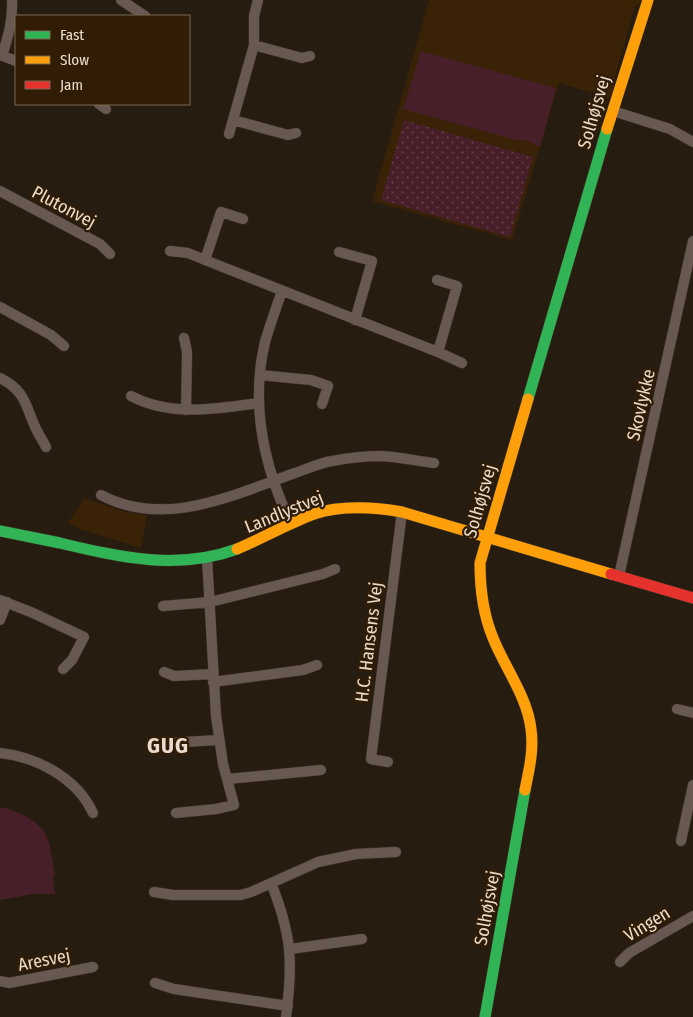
<svg xmlns="http://www.w3.org/2000/svg" width="693" height="1017" font-family="'Fira Sans Condensed',sans-serif">
<style>
.built{fill:#392206}
.grass{fill:#471f29}
.park{fill:url(#park-dots)}
.lines{fill:none;stroke-linecap:round;stroke-linejoin:round}
.street-casing{stroke:#40372c;stroke-width:11}
.fast-casing{stroke:#40372c;stroke-width:12}
.slow-casing{stroke:#40372c;stroke-width:12}
.jam-casing{stroke:#40372c;stroke-width:12}
.street{stroke:#685852;stroke-width:10}
.fast{stroke:#30b455;stroke-width:11}
.slow{stroke:#ff9f0a;stroke-width:11}
.jam{stroke:#e5322d;stroke-width:11}
.labels{text-anchor:middle;stroke-width:4.5;stroke-linejoin:round;paint-order:stroke}
.street-label{font-size:18px;fill:#e9dcce;stroke:#311d06}
.district-label{font-size:22px;font-weight:bold;letter-spacing:1px;fill:#e9dcce;stroke:#311d06}
</style>
<defs>
<pattern id="park-dots" width="8" height="8" patternUnits="userSpaceOnUse" patternTransform="scale(1.25)"><rect width="8" height="8" fill="#471f29"/><path d="M2 2h.1M6 6h.1" fill="none" stroke="#623f47" stroke-width="1.8" stroke-linecap="round"/></pattern>
</defs>
<rect width="100%" height="100%" fill="#271c10"/>
<path class="built" d="M 429,0 L 641,0 L 640,4 L 635,7 L 613,83 L 614,88 L 611,98 L 559,83 L 512,240 L 372,201 Z
M 83,498 L 126,512 L 147,515 L 141,548 L 79,529 L 68,522 L 80,506 Z"/>
<path class="grass" d="M 421,51 L 556,88 L 540,147 L 525,140 L 516,140 L 403,109 Z
M 0,807 C 14,809 40,821 46,835 C 51,846 52,861 55,874 L 53,878 L 55,894 L 33,894 L 0,900 Z"/>
<path class="park" d="M 404,120 L 533,157 L 510,237 L 381,200 Z"/>
<g class="lines">
<g class="street-casing">
<path id="street" d="M 121,0 L 145,16
M 254,45 L 302,58 L 310,56
M 0,55 L 16,61
M 2,56 C 8,37 13,20 12,0
M 99,104 L 106,109
M 613,111 L 670,129 L 693,142
M 233,120 L 288,135 L 296,133
M 229,134 L 254,45 L 254,16 L 258,0
M 0,191 L 100,244 L 110,254
M 170,251 L 188,253 L 205,260 L 438,352 L 462,363
M 339,252 L 372,261 L 355,320
M 205,260 L 221,212 L 243,219
M 437,280 L 457,286 L 438,352
M 282,291 C 276,308 270,325 265,342 C 250,405 264,467 291,524
M 0,307 L 51,335 L 64,346
M 184,338 L 187,352 L 186,410
M 260,375 L 311,380 L 328,386 L 322,404
M 0,378 C 26,391 25,405 36,429 C 39,435 43,441 46,447
M 131,396 C 171,417 216,409 259,403
M 101,495 C 165,529 233,495 295,473 C 307,469 319,463 332,461 C 348,458 365,456 381,456 C 399,457 417,461 434,463
M 619,576 L 693,241
M 0,600 L 33,613 L 84,637 L 72,660 L 63,669
M 163,606 L 210,602 L 323,574 L 335,569
M 0,620 L 7,602
M 164,672 L 174,676 L 213,674
M 213,682 L 303,670 L 317,665
M 677,709 L 693,713
M 167,743 L 219,740
M 0,753 C 37,757 77,778 93,813
M 388,762 L 371,759 L 402,512
M 227,779 L 321,770
M 176,813 L 216,809 L 234,805 L 223,764 L 216,716 L 207,558
M 681,841 L 693,785
M 271,883 C 292,935 293,963 286,1017
M 154,892 L 173,895 L 241,895 L 251,892 L 318,862 L 356,854 L 396,852
M 290,949 L 362,939
M 620,962 L 629,953 L 693,916
M 0,981 L 9,983 L 93,967
M 155,983 L 174,989 L 288,1006"/>
</g>
<g class="fast-casing">
<path id="fast" d="M 528,399 L 607,129
M 0,531 C 20,535 40,539 60,543 C 119,557 178,571 237,549
M 485,1017 L 525,790"/>
</g>
<g class="slow-casing">
<path id="slow" d="M 607,129 L 648,0
M 237,549 C 263,538 287,524 314,514 C 342,505 373,507 402,512 L 611,574
M 525,790 C 529,770 534,750 531,729 C 527,696 505,668 493,638 C 483,614 480,589 480,563 L 528,399"/>
</g>
<g class="jam-casing">
<path id="jam" d="M 611,574 L 693,598"/>
</g>
<use href="#street" class="street"/>
<use href="#fast" class="fast"/>
<use href="#slow" class="slow"/>
<use href="#jam" class="jam"/>
</g>
<g class="labels">
<g class="street-label">
<text transform="translate(594 112) rotate(-74)" y="6">Solhøjsvej</text>
<text transform="translate(64 207) rotate(28)" y="6">Plutonvej</text>
<text transform="translate(641 405) rotate(-77)" y="6">Skovlykke</text>
<text transform="translate(480 501) rotate(-74)" y="6">Solhøjsvej</text>
<text transform="translate(284 512) rotate(-22)" y="6">Landlystvej</text>
<text transform="translate(369 642) rotate(-83)" y="6">H.C. Hansens Vej</text>
<text transform="translate(487 908) rotate(-80)" y="6">Solhøjsvej</text>
<text transform="translate(647 924) rotate(-31)" y="6">Vingen</text>
<text transform="translate(44 960) rotate(-11)" y="6">Aresvej</text>
</g>
<g class="district-label">
<text x="168" y="753">GUG</text>
</g>
</g>
<rect x="15" y="15" width="175" height="90" fill="#311d06" stroke="#7b6956"/>
<rect x="25" y="31" width="25" height="8" fill="#30b455" stroke="#7b6956"/>
<text x="60" y="40" font-size="15" fill="#e9dcce">Fast</text>
<rect x="25" y="56" width="25" height="8" fill="#ff9f0a" stroke="#7b6956"/>
<text x="60" y="65" font-size="15" fill="#e9dcce">Slow</text>
<rect x="25" y="81" width="25" height="8" fill="#e5322d" stroke="#7b6956"/>
<text x="60" y="90" font-size="15" fill="#e9dcce">Jam</text>
</svg>
